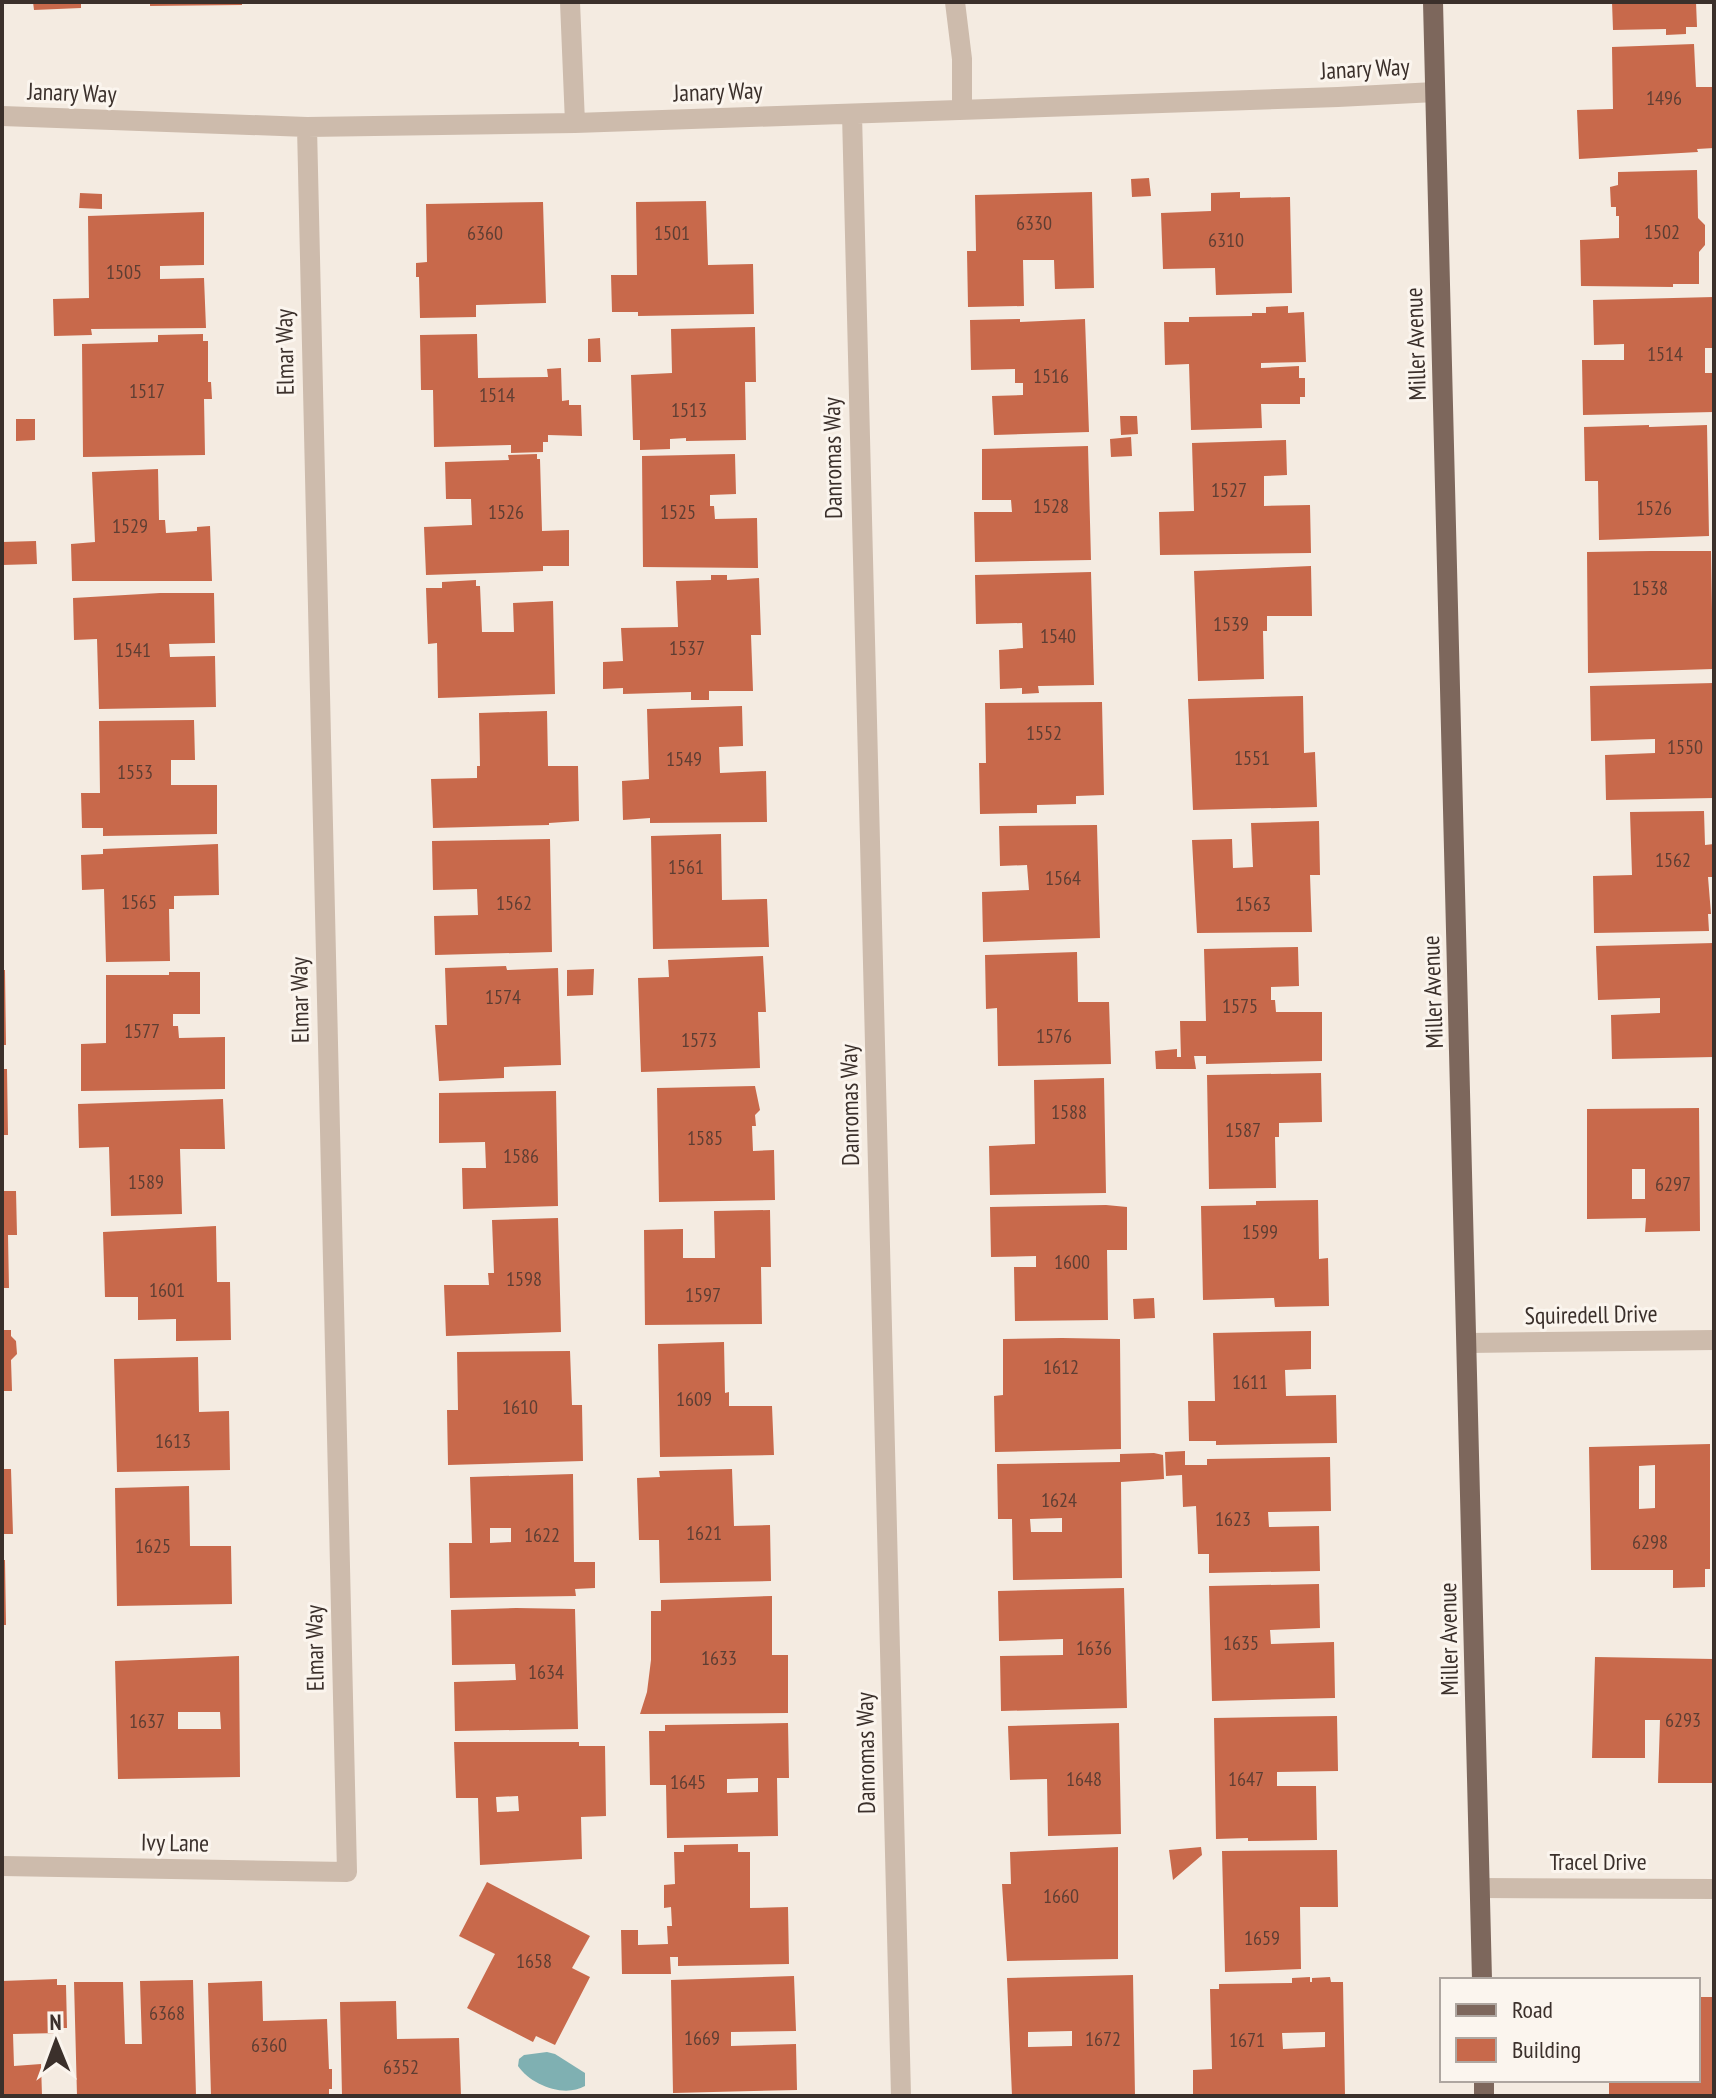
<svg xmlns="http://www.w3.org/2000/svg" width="1716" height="2098" font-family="'PT Sans Narrow',sans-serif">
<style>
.water{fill:#7fb0b2}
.building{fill:#c8694b;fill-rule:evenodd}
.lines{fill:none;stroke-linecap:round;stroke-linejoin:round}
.minor{stroke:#cdbbac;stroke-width:20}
.major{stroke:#7d675c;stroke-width:20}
.labels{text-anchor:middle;stroke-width:6;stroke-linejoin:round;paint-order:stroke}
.number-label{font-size:20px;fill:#5e3e33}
.street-label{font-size:24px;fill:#3b302b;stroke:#fbf5ee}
</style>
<rect width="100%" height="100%" fill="#f4ebe1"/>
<path class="water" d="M 547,2052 L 555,2054 L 585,2073 L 585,2086 C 564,2098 531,2085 518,2066 L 519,2059 L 524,2055 Z"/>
<path class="building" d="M 33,2 L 81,2 L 81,8 L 34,10 Z
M 150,2 L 242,2 L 242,5 L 150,6 Z
M 1612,2 L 1696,2 L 1697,27 L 1686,27 L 1686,34 L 1666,35 L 1666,29 L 1613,30 Z
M 1694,44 L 1696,87 L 1714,87 L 1714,148 L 1697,149 L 1698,152 L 1579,159 L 1577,110 L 1613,109 L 1612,47 Z
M 1697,170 L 1698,218 L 1705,225 L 1705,245 L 1699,252 L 1699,284 L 1673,284 L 1673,287 L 1581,286 L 1580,240 L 1619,238 L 1619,216 L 1616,216 L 1616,207 L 1611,207 L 1610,187 L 1618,185 L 1618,172 Z
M 1149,178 L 1151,196 L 1132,197 L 1131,179 Z
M 1092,192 L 1094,288 L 1055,289 L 1054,260 L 1023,260 L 1024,306 L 968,307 L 967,251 L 976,251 L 975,195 Z
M 1240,192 L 1240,198 L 1290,197 L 1292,293 L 1216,295 L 1215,268 L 1163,269 L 1161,213 L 1211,211 L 1211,193 Z
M 80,193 L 102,194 L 102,209 L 79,208 Z
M 706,201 L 708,265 L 753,264 L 754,314 L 638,316 L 638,312 L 612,312 L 611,275 L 637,275 L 636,202 Z
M 543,202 L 546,303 L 476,305 L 476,317 L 420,318 L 419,277 L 416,277 L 416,263 L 427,262 L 426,204 Z
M 204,212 L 204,265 L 160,266 L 160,279 L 204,278 L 206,328 L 91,329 L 92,335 L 54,336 L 53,299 L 89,298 L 88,216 Z
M 1714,297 L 1714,348 L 1705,348 L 1705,373 L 1714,373 L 1714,412 L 1583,415 L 1582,360 L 1624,360 L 1624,344 L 1594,345 L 1593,300 Z
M 1288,306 L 1288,313 L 1304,312 L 1306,362 L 1261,363 L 1261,368 L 1299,366 L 1299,378 L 1305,378 L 1305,397 L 1300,397 L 1300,404 L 1261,404 L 1262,428 L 1191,430 L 1189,364 L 1165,365 L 1164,322 L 1189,322 L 1189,317 L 1252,316 L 1252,313 L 1266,313 L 1266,307 Z
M 1020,319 L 1020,322 L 1085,319 L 1089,432 L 994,435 L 992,396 L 1023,395 L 1023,383 L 1015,383 L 1015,369 L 971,370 L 970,320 Z
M 755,327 L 756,382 L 745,382 L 746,440 L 686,441 L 686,438 L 670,439 L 670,449 L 640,450 L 640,440 L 633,440 L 631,375 L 672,373 L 671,329 Z
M 203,334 L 203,341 L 208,341 L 208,382 L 211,382 L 212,399 L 204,399 L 205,455 L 83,457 L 82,344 L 158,342 L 158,335 Z
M 477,334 L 478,378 L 548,377 L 547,369 L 561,368 L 562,401 L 569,400 L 569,405 L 581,405 L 582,436 L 548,435 L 548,442 L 543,442 L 543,452 L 511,453 L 511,445 L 434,447 L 433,390 L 421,390 L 420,335 Z
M 600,338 L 601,362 L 588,362 L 588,339 Z
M 1120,416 L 1137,416 L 1138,434 L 1121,435 Z
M 16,419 L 35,419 L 35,440 L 16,441 Z
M 1649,425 L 1649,427 L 1707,425 L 1709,536 L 1599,540 L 1598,481 L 1585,481 L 1584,427 Z
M 1131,437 L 1132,456 L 1111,457 L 1110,439 Z
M 1286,440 L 1287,475 L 1264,476 L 1264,506 L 1310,505 L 1311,553 L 1160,555 L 1159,512 L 1194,511 L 1192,443 Z
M 1088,446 L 1091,560 L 975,562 L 974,512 L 1012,512 L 1011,500 L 982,500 L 982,449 Z
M 537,454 L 537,459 L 540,459 L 542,531 L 569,530 L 569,566 L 543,566 L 543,571 L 426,575 L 424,527 L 472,525 L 471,499 L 446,499 L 445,462 L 509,460 L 508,455 Z
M 735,454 L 736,494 L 710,495 L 710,506 L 714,506 L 715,519 L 757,518 L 758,568 L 643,567 L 642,456 Z
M 158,469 L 159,520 L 165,520 L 166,533 L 197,531 L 197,527 L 210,526 L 212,581 L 72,581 L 71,544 L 95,542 L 92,472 Z
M 36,541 L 37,564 L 2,565 L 2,542 Z
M 1651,551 L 1711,551 L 1713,669 L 1588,673 L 1587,552 Z
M 1311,566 L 1312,616 L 1267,616 L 1267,631 L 1263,631 L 1264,679 L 1198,681 L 1194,571 Z
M 1091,572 L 1094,685 L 1038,686 L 1039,693 L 1022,694 L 1022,688 L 1000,689 L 999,650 L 1023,648 L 1022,623 L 976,624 L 975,575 Z
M 711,575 L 727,575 L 727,580 L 759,578 L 761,635 L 751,635 L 753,691 L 709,691 L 709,700 L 691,700 L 691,692 L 623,694 L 623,688 L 603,689 L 603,662 L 623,661 L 621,628 L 678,627 L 676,581 L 711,580 Z
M 476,580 L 476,586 L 480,586 L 482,632 L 514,632 L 513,603 L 553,601 L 555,694 L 438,698 L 437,643 L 428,644 L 426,588 L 442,588 L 442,582 Z
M 160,593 L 214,593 L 215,643 L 169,644 L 170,657 L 215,656 L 216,707 L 99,709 L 97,639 L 74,640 L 73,598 Z
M 1714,683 L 1714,798 L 1606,800 L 1605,755 L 1655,753 L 1655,739 L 1591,741 L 1590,686 Z
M 1303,696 L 1304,753 L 1315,752 L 1317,807 L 1193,810 L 1188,699 Z
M 1102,702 L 1104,795 L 1076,796 L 1076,804 L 1037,805 L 1037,813 L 980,814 L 979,763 L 986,763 L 985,703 Z
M 742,706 L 743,746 L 719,747 L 720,773 L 766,771 L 767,822 L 650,823 L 650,818 L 623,820 L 622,781 L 649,779 L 647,709 Z
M 547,711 L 548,766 L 578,766 L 579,821 L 549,823 L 549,825 L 433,828 L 431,779 L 477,778 L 477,766 L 480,766 L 479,713 Z
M 194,720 L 195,760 L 171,760 L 171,785 L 217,785 L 217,834 L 103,836 L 103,828 L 82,828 L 81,793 L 100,793 L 99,721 Z
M 1704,811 L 1705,845 L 1714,844 L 1714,877 L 1708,877 L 1711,914 L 1708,914 L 1709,931 L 1594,933 L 1593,876 L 1632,875 L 1630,812 Z
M 1319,821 L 1320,875 L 1310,875 L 1312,932 L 1197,933 L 1192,840 L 1232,839 L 1233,868 L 1253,867 L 1251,823 Z
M 1097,825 L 1100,938 L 983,942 L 982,892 L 1029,890 L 1027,865 L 1000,866 L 999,826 Z
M 721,834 L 722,900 L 767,899 L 769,947 L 653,949 L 651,836 Z
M 550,839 L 552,952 L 435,955 L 434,916 L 478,915 L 477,889 L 433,890 L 432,841 Z
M 218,844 L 219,895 L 174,896 L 174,909 L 169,909 L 170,961 L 106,962 L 104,889 L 82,890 L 81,855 L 103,854 L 103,849 Z
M 1714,943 L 1714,1057 L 1612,1059 L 1611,1015 L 1660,1013 L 1660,998 L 1598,1000 L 1596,946 Z
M 1298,947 L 1299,986 L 1271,987 L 1271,1000 L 1275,1000 L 1276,1012 L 1322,1012 L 1322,1061 L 1206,1064 L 1206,1056 L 1194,1056 L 1196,1069 L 1156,1069 L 1155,1051 L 1177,1049 L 1177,1057 L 1181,1057 L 1180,1021 L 1206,1021 L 1204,949 Z
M 1077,952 L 1078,1002 L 1109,1002 L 1111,1064 L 998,1066 L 997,1008 L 986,1009 L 985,955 Z
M 763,956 L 766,1012 L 758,1012 L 760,1068 L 641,1072 L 638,978 L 669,977 L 668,960 Z
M 506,966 L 507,970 L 558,968 L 561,1065 L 504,1067 L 504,1078 L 439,1081 L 435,1025 L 447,1025 L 445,968 Z
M 594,969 L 593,995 L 567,996 L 567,970 Z
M 2,970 L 5,970 L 6,1045 L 2,1045 Z
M 169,972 L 200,972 L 200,1014 L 173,1014 L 173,1026 L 178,1026 L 179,1038 L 225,1037 L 225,1089 L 81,1091 L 81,1044 L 106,1043 L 106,975 L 169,975 Z
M 2,1069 L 7,1069 L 8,1135 L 2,1135 Z
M 1321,1073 L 1322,1122 L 1279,1123 L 1279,1137 L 1275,1137 L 1276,1188 L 1209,1189 L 1207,1075 Z
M 1104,1078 L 1106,1193 L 990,1195 L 989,1146 L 1035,1144 L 1034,1080 Z
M 755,1086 L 760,1110 L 755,1115 L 756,1126 L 752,1126 L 753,1151 L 774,1150 L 775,1200 L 659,1202 L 657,1088 Z
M 556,1091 L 558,1206 L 463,1209 L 462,1168 L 486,1168 L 485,1142 L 439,1143 L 439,1093 Z
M 223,1099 L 225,1149 L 180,1149 L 182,1214 L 111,1216 L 109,1147 L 79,1148 L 78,1104 Z
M 1699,1108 L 1700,1231 L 1645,1232 L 1646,1218 L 1587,1219 L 1587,1109 ZM 1632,1169 L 1645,1169 L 1645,1199 L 1632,1199 Z
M 2,1191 L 16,1191 L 17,1235 L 8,1235 L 9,1288 L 2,1288 Z
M 1318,1200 L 1319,1259 L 1328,1258 L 1329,1306 L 1275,1307 L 1274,1298 L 1203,1300 L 1201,1206 L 1256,1205 L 1256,1201 Z
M 1106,1205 L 1127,1207 L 1127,1250 L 1107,1250 L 1108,1320 L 1015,1321 L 1014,1267 L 1036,1267 L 1036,1256 L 991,1257 L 990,1207 Z
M 770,1210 L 771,1267 L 761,1267 L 762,1324 L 645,1325 L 644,1230 L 683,1229 L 683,1258 L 715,1258 L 714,1211 Z
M 558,1218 L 561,1332 L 446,1336 L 444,1285 L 489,1285 L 488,1273 L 494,1273 L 492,1220 Z
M 216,1226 L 217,1282 L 230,1282 L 231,1340 L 176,1341 L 176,1319 L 138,1320 L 138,1297 L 105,1297 L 103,1232 Z
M 1154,1298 L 1155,1318 L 1134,1319 L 1133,1299 Z
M 2,1330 L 11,1330 L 11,1336 L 16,1341 L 17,1354 L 11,1360 L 12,1391 L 2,1391 Z
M 1311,1331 L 1311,1369 L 1285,1370 L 1286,1396 L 1336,1395 L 1337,1443 L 1216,1445 L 1216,1441 L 1189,1441 L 1188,1401 L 1215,1401 L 1213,1333 Z
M 1062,1338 L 1120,1339 L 1121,1449 L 995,1452 L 994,1396 L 1003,1395 L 1003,1339 Z
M 724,1342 L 725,1393 L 729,1392 L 729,1406 L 772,1406 L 774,1455 L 660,1457 L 658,1344 Z
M 570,1351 L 572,1405 L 582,1405 L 583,1461 L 448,1465 L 447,1410 L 458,1410 L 457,1352 Z
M 198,1357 L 199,1412 L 229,1411 L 230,1470 L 117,1472 L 114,1359 Z
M 1710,1444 L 1710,1569 L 1705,1569 L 1705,1587 L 1673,1588 L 1673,1570 L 1591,1570 L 1589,1447 ZM 1655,1465 L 1655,1508 L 1639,1509 L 1639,1466 Z
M 1185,1451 L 1185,1465 L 1207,1465 L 1207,1459 L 1330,1457 L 1331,1511 L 1268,1512 L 1269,1527 L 1319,1526 L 1320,1571 L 1209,1573 L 1209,1554 L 1198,1554 L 1196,1506 L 1183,1507 L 1182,1475 L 1166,1476 L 1165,1452 Z
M 1154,1453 L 1163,1455 L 1164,1479 L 1121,1482 L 1122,1578 L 1013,1580 L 1012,1519 L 998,1519 L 997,1464 L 1120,1462 L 1120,1454 ZM 1062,1518 L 1062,1532 L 1031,1532 L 1030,1519 Z
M 2,1469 L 11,1469 L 13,1534 L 2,1534 Z
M 732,1469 L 734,1526 L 770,1525 L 771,1581 L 660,1583 L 659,1540 L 639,1540 L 637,1478 L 660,1477 L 659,1471 Z
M 573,1474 L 574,1562 L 595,1562 L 595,1588 L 575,1589 L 576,1596 L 450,1598 L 449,1543 L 472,1543 L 470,1477 ZM 490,1528 L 511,1528 L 511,1542 L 490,1543 Z
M 189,1486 L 190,1546 L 231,1546 L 232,1604 L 117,1606 L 115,1488 Z
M 2,1560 L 5,1560 L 6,1625 L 2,1625 Z
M 1319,1584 L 1320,1628 L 1270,1630 L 1271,1644 L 1334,1642 L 1335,1698 L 1212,1701 L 1209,1586 Z
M 1124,1588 L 1127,1708 L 1001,1711 L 1000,1656 L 1063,1655 L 1063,1639 L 999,1641 L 998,1591 Z
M 772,1596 L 772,1655 L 788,1655 L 788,1713 L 640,1714 L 647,1692 L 651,1660 L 651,1611 L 661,1611 L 661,1600 Z
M 516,1608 L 575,1609 L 578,1729 L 455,1731 L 454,1682 L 516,1680 L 515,1664 L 452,1665 L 451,1610 Z
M 239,1656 L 240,1777 L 118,1779 L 115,1661 ZM 178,1712 L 220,1712 L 221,1729 L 178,1729 Z
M 1595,1657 L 1714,1659 L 1713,1783 L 1658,1783 L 1660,1720 L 1645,1720 L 1645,1758 L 1592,1758 Z
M 1337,1716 L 1338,1771 L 1277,1772 L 1277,1786 L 1316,1786 L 1317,1840 L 1248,1841 L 1248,1838 L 1216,1839 L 1214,1718 Z
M 788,1723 L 789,1778 L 777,1778 L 778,1836 L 667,1838 L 666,1785 L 650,1785 L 649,1731 L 665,1731 L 665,1725 ZM 758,1778 L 758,1792 L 727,1793 L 727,1779 Z
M 1119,1723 L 1121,1834 L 1048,1836 L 1047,1779 L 1010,1780 L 1008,1726 Z
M 454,1742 L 579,1742 L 579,1746 L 605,1746 L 606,1816 L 581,1817 L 582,1859 L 480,1865 L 478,1798 L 456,1798 ZM 518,1796 L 519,1811 L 497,1812 L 496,1797 Z
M 738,1844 L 738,1852 L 750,1852 L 750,1908 L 788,1907 L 789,1964 L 678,1966 L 678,1957 L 670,1957 L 671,1974 L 622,1974 L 621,1930 L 638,1930 L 638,1945 L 668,1944 L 667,1926 L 672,1926 L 671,1907 L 664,1908 L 664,1885 L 675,1884 L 674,1852 L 684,1852 L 684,1845 Z
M 1118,1847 L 1118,1959 L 1007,1961 L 1002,1884 L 1011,1884 L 1010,1852 Z
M 1201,1847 L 1202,1855 L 1173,1880 L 1169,1850 Z
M 1337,1850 L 1338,1907 L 1300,1907 L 1301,1969 L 1225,1972 L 1222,1851 Z
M 487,1882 L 590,1936 L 572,1968 L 590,1977 L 555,2045 L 536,2036 L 533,2042 L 467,2008 L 495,1954 L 459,1936 Z
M 1133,1975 L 1135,2096 L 1012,2096 L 1007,1978 ZM 1072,2031 L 1072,2046 L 1028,2047 L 1028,2032 Z
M 794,1976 L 796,2031 L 731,2032 L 731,2046 L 796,2044 L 797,2090 L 673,2093 L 671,1980 Z
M 1310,1977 L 1310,1982 L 1312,1982 L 1312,1978 L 1330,1977 L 1331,1982 L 1343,1982 L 1345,2096 L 1193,2096 L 1193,2070 L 1212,2069 L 1210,1989 L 1219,1989 L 1219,1984 L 1292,1983 L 1292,1978 ZM 1325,2032 L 1325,2047 L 1283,2049 L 1282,2033 Z
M 57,1979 L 57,1985 L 66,1985 L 67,2028 L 59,2028 L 59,2033 L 13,2034 L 14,2066 L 41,2064 L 42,2096 L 2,2096 L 2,1981 Z
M 193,1980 L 196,2096 L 77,2096 L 74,1982 L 123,1982 L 125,2044 L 142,2044 L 140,1981 Z
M 262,1981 L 263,2021 L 327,2019 L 329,2069 L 332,2069 L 332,2089 L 329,2089 L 329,2094 L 211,2096 L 208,1983 Z
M 1698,1997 L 1714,1997 L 1714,2096 L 1609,2096 L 1609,2080 L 1698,2080 Z
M 396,2001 L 397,2039 L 459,2038 L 461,2096 L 342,2096 L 340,2002 Z"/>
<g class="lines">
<path class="minor" d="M 570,2 L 575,123
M 955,2 L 962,59 L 962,110
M 852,114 L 901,2096
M 2,116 L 307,127 L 575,123 L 1338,97 L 1435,92
M 1468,1343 L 1714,1340
M 2,1866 L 347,1872 L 307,127
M 1481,1888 L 1714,1889"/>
<path class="major" d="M 1433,2 L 1482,1980
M 1484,2080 L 1484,2096"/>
</g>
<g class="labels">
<g class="number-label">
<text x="1664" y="105">1496</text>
<text x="1034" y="230">6330</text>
<text x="1662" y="239">1502</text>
<text x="485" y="240">6360</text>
<text x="672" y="240">1501</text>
<text x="1226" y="247">6310</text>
<text x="124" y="279">1505</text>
<text x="1665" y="361">1514</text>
<text x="1051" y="383">1516</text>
<text x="147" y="398">1517</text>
<text x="497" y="402">1514</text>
<text x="689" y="417">1513</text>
<text x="1229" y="497">1527</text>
<text x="1051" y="513">1528</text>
<text x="1654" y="515">1526</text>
<text x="506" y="519">1526</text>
<text x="678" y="519">1525</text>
<text x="130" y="533">1529</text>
<text x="1650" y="595">1538</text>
<text x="1231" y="631">1539</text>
<text x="1058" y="643">1540</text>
<text x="687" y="655">1537</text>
<text x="133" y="657">1541</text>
<text x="1044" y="740">1552</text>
<text x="1685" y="754">1550</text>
<text x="1252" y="765">1551</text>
<text x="684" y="766">1549</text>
<text x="135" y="779">1553</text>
<text x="1673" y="867">1562</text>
<text x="686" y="874">1561</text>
<text x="1063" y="885">1564</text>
<text x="139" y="909">1565</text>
<text x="514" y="910">1562</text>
<text x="1253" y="911">1563</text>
<text x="503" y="1004">1574</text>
<text x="1240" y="1013">1575</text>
<text x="142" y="1038">1577</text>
<text x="1054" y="1043">1576</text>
<text x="699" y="1047">1573</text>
<text x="1069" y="1119">1588</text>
<text x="1243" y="1137">1587</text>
<text x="705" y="1145">1585</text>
<text x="521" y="1163">1586</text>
<text x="146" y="1189">1589</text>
<text x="1673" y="1191">6297</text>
<text x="1260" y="1239">1599</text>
<text x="1072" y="1269">1600</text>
<text x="524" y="1286">1598</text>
<text x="167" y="1297">1601</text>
<text x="703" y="1302">1597</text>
<text x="1061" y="1374">1612</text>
<text x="1250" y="1389">1611</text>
<text x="694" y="1406">1609</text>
<text x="520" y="1414">1610</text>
<text x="173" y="1448">1613</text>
<text x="1059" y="1507">1624</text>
<text x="1233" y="1526">1623</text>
<text x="704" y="1540">1621</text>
<text x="542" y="1542">1622</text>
<text x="1650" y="1549">6298</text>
<text x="153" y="1553">1625</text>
<text x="1241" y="1650">1635</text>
<text x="1094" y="1655">1636</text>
<text x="719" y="1665">1633</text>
<text x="546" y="1679">1634</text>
<text x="1683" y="1727">6293</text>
<text x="147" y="1728">1637</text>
<text x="1084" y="1786">1648</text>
<text x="1246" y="1786">1647</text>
<text x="688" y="1789">1645</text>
<text x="1061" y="1903">1660</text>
<text x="1262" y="1945">1659</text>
<text x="534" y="1968">1658</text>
<text x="167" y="2020">6368</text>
<text x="702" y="2045">1669</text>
<text x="1103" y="2046">1672</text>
<text x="1247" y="2047">1671</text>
<text x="269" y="2052">6360</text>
<text x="401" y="2074">6352</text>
</g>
<g class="street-label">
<text transform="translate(1365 69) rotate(-3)" y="8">Janary Way</text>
<text transform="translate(718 92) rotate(-2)" y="8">Janary Way</text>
<text transform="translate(72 93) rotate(2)" y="8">Janary Way</text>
<text transform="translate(1416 344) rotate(-92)" y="8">Miller Avenue</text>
<text transform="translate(285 352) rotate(-91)" y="8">Elmar Way</text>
<text transform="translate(833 458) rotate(-91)" y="8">Danromas Way</text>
<text transform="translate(1433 992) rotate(-92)" y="8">Miller Avenue</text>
<text transform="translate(300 1000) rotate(-91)" y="8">Elmar Way</text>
<text transform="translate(850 1105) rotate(-91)" y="8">Danromas Way</text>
<text transform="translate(1591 1315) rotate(-1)" y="8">Squiredell Drive</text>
<text transform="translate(1449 1639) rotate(-91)" y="8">Miller Avenue</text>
<text transform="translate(315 1648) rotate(-91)" y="8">Elmar Way</text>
<text transform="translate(866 1753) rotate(-91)" y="8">Danromas Way</text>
<text transform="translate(175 1843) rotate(1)" y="8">Ivy Lane</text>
<text x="1598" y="1870">Tracel Drive</text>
</g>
</g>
<rect width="1716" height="2098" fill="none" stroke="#3b302b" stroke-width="8"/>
<rect x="1440" y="1978" width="260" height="104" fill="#fbf5ee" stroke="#aea6a0" stroke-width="2"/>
<rect x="1456" y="2004" width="40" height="12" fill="#7d675c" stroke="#aea6a0" stroke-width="2"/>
<text x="1512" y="2018" font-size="24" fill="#3b302b">Road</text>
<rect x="1456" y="2038" width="40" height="24" fill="#c8694b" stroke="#aea6a0" stroke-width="2"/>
<text x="1512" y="2058" font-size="24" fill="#3b302b">Building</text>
<g transform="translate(56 2042) rotate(359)" stroke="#fbf5ee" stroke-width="6" paint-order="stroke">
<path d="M0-6L14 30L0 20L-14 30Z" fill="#3b302b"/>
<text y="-12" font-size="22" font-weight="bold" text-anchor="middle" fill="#3b302b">N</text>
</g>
</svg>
